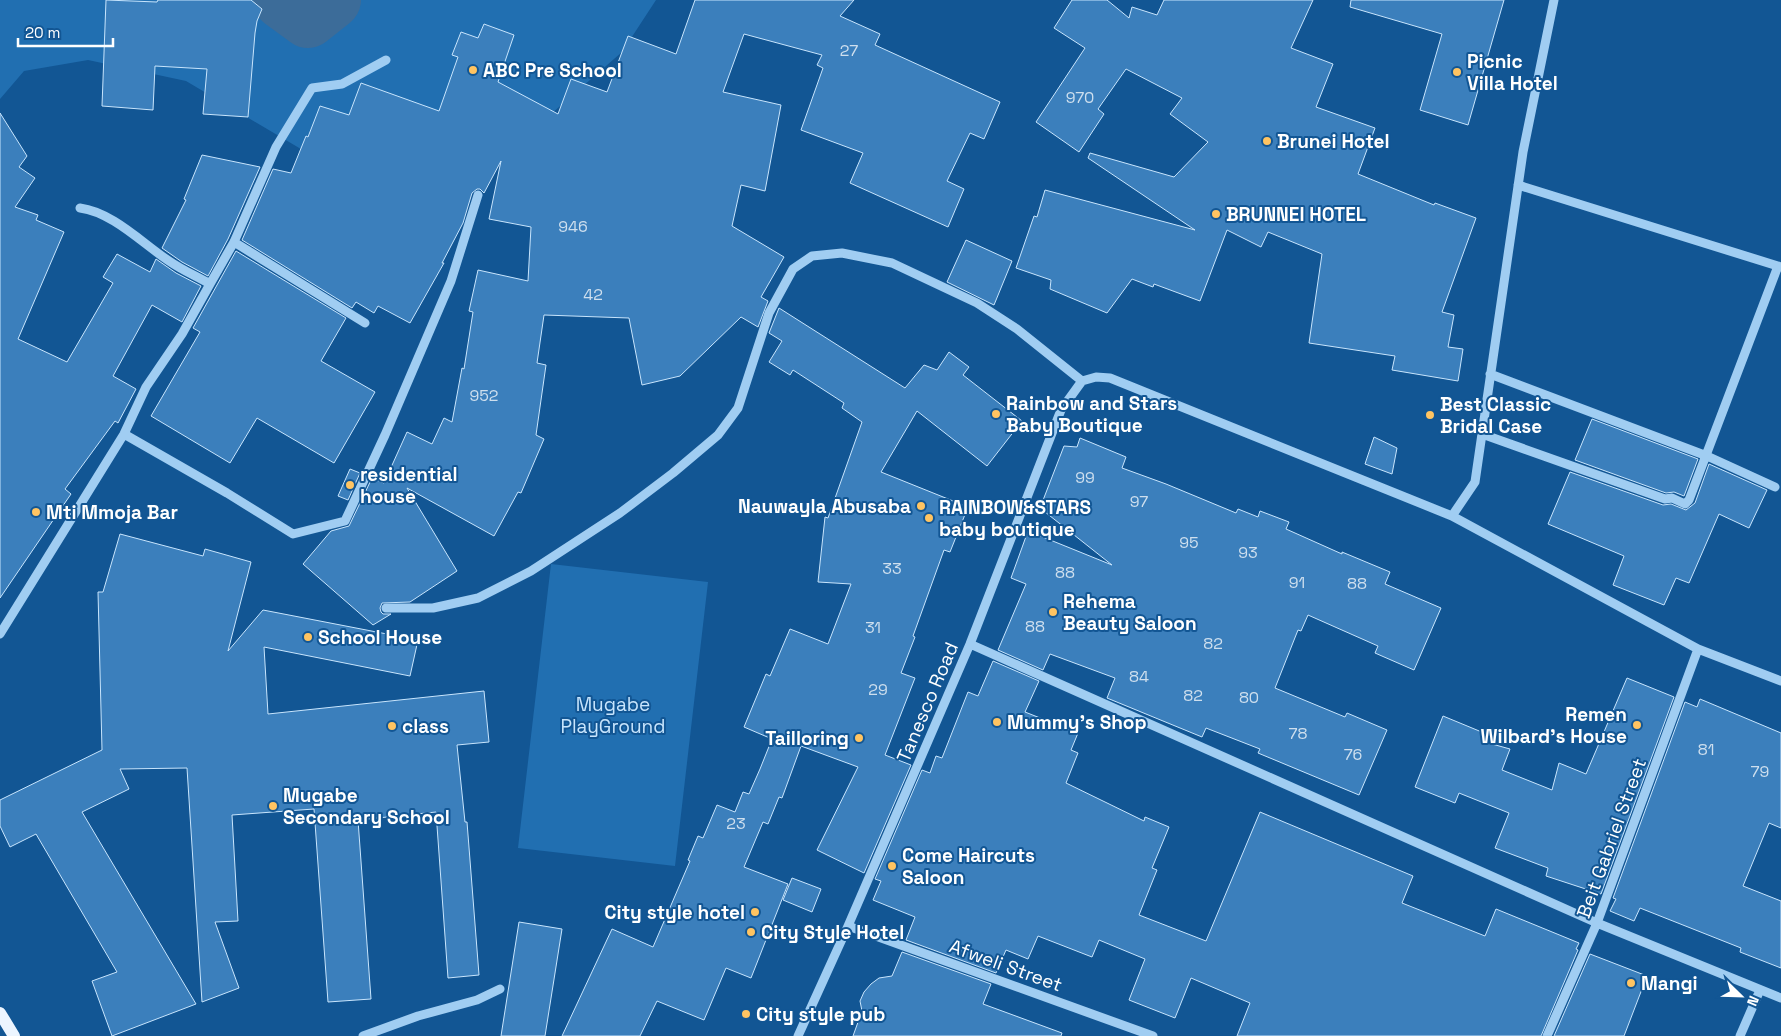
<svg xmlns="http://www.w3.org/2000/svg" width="1781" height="1036" font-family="'Space Grotesk',sans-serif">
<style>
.green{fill:#216fb1}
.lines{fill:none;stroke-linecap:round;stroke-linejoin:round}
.river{stroke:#3c6c99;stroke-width:58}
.building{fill:#3b7fbc;stroke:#c8e5fd}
.minor{stroke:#a0cdf2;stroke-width:9}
.major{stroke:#ecf5ff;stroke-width:12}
.poi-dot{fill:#ffc462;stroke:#125694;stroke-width:2}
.labels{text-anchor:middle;stroke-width:4;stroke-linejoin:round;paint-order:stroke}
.number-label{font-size:16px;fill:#cedfee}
.poi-label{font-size:19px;font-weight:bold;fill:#fff;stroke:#125694;text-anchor:start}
.street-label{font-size:19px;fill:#fff;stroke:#125694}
.park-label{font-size:19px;fill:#c8e5fd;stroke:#125694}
</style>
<rect width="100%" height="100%" fill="#125694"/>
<path class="green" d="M 0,0 L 656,0 L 622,52 L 426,223 L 186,81 L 88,60 L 24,71 L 0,99 Z
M 551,564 L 708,582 L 675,866 L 518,848 Z"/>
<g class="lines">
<path class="river" d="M 282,0 L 308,19 L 332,0"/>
</g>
<path class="building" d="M 106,0 L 157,2 L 158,0 L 251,0 L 262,9 L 257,21 L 255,33 L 248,117 L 203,114 L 207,69 L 155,66 L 153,110 L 102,106 Z
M 695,0 L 854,0 L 840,16 L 880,34 L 875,45 L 1000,102 L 984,139 L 970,133 L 947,181 L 964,189 L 948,227 L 850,183 L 863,153 L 801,130 L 823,68 L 817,65 L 822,55 L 744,34 L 723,92 L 781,105 L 765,191 L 741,185 L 732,226 L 784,257 L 761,297 L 768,301 L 758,327 L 741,317 L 680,376 L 642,385 L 629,318 L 544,315 L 537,363 L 546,365 L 536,435 L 544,439 L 521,493 L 518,492 L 494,536 L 407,488 L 457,571 L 410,602 L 382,603 L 380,608 L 381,612 L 383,614 L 391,614 L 373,625 L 303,564 L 331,531 L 349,526 L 372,478 L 384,483 L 407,432 L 432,444 L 444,418 L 452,422 L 462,368 L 464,369 L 473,312 L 469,311 L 478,270 L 528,281 L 531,227 L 489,219 L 501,161 L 484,193 L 480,189 L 477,189 L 472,193 L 463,223 L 442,263 L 444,263 L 410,323 L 378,306 L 374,313 L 356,302 L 352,308 L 242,240 L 273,169 L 291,173 L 306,136 L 308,137 L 320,106 L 349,115 L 361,83 L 439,111 L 458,57 L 452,55 L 461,32 L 478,38 L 484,24 L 514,35 L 498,82 L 558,114 L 571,79 L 607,92 L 628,36 L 676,54 Z
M 1072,0 L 1107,0 L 1129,18 L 1132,7 L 1157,15 L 1164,0 L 1313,0 L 1291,48 L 1333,64 L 1316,107 L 1375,128 L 1358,174 L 1434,205 L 1435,203 L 1476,218 L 1442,312 L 1454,315 L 1448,347 L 1463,349 L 1458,381 L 1392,370 L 1395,356 L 1309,343 L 1322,254 L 1268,232 L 1261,247 L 1227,230 L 1200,301 L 1154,284 L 1153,287 L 1132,279 L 1107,313 L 1050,289 L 1051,280 L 1016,268 L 1034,216 L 1037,217 L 1045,190 L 1195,230 L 1088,158 L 1090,153 L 1174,177 L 1208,142 L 1170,114 L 1182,98 L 1126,69 L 1098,109 L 1104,114 L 1079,152 L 1036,122 L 1085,48 L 1054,28 Z
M 1351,0 L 1504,0 L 1468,125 L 1420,110 L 1442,34 L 1350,7 Z
M 0,113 L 27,156 L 19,167 L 35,178 L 15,207 L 38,215 L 36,220 L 64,232 L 18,339 L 67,362 L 113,283 L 103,277 L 117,254 L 150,272 L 156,259 L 176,273 L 201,286 L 182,322 L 152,305 L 113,376 L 136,389 L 118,423 L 115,421 L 65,489 L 71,494 L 0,598 Z
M 202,155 L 260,167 L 228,239 L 208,276 L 182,262 L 162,248 L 186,200 L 184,199 Z
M 966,240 L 1012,261 L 994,305 L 947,282 Z
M 236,251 L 346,318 L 321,361 L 375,392 L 334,463 L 257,418 L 230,463 L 151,416 L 200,332 L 193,328 Z
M 779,308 L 905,388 L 924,365 L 937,370 L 949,352 L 969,367 L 963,375 L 1022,421 L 987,466 L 917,411 L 881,472 L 968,507 L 950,552 L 944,550 L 913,636 L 915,637 L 901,673 L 915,678 L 885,755 L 911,765 L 864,873 L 817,850 L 858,767 L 801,746 L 782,798 L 779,797 L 768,824 L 763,822 L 744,867 L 788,884 L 751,978 L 726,968 L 704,1020 L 657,1001 L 640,1036 L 562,1036 L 612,929 L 653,947 L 690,861 L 688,860 L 698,836 L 703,838 L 717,805 L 735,812 L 743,792 L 749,794 L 760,769 L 772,739 L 744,727 L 766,674 L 770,676 L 790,629 L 828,644 L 851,584 L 818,582 L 825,517 L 828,518 L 862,422 L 842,408 L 844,403 L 793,370 L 790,375 L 769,362 L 782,341 L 769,333 Z
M 1592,419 L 1698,459 L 1684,496 L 1674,492 L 1666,493 L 1575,460 Z
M 1374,437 L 1397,448 L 1392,474 L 1365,464 Z
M 1080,438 L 1126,457 L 1122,468 L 1166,484 L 1236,513 L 1238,509 L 1258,517 L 1260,511 L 1289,522 L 1286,529 L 1342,554 L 1342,552 L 1390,572 L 1385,584 L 1441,608 L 1414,670 L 1375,653 L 1378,646 L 1308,615 L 1301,631 L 1298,630 L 1275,688 L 1345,717 L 1347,713 L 1387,730 L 1359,795 L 1258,753 L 1260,749 L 1206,728 L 1202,737 L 1107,698 L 1115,678 L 1050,654 L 1043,670 L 998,650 L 1026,584 L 1011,578 L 1028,531 L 1112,565 L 1040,508 L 1064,446 L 1077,447 Z
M 1709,464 L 1767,490 L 1749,528 L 1719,514 L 1689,583 L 1676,578 L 1664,605 L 1613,585 L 1624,556 L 1548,524 L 1570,472 L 1663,505 L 1671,504 L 1686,510 L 1695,503 Z
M 350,469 L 360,473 L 348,500 L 338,496 Z
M 120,534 L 203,556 L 205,549 L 251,562 L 228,651 L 263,610 L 418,640 L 410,676 L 264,647 L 268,714 L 484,691 L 489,742 L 457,745 L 465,822 L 467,822 L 479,975 L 448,978 L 436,812 L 358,820 L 371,999 L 328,1002 L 314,809 L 232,815 L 238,921 L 215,922 L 239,988 L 202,1002 L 187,768 L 120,769 L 129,789 L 82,812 L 196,1004 L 112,1036 L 92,981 L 117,972 L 36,834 L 10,847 L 0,826 L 0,800 L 102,750 L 98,592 L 103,592 Z
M 993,661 L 1039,681 L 1025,712 L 1078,733 L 1071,750 L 1078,753 L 1066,783 L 1144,821 L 1145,817 L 1169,827 L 1152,868 L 1157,870 L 1139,915 L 1206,941 L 1260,812 L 1413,876 L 1402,903 L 1485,936 L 1496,909 L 1579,943 L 1576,949 L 1578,950 L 1541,1036 L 1237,1036 L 1250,1003 L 1191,978 L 1175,1018 L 1129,1000 L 1145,959 L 1099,940 L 1092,957 L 1038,936 L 1028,959 L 1006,950 L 996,973 L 906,940 L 915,917 L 873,900 L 881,881 L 875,879 L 922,770 L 930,773 L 936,756 L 942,758 L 968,692 L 978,696 Z
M 1627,678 L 1674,697 L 1601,894 L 1546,876 L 1548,868 L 1495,848 L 1509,813 L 1459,793 L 1455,803 L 1415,787 L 1443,716 L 1501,740 L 1492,744 L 1510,749 L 1502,770 L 1552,790 L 1559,763 L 1586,774 Z
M 1700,699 L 1781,733 L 1781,828 L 1769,823 L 1743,886 L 1781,901 L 1781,968 L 1740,952 L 1741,948 L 1640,908 L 1634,921 L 1610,911 L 1616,899 L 1613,898 L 1685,702 L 1697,707 Z
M 792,878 L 821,889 L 812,912 L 783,900 Z
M 519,922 L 562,929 L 545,1036 L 501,1036 Z
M 902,952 L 991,984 L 983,1004 L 1062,1033 L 1061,1036 L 853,1036 L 862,1011 L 860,1001 L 864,992 L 871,984 L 879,978 L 892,976 Z
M 1590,954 L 1647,976 L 1624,1036 L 1554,1036 Z"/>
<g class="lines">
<path class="minor" d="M 1518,185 L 1781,267
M 80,208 C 112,212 142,243 169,261 C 182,270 196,276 210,284 L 234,242 L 276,147 L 312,88 L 342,84 L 386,60
M 234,242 L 365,323
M 1490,374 L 1707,456 L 1775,487
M 1082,381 L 1096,377 L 1110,378 L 1452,516 L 1698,649 L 1781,681
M 124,434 L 227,493 L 293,534 L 345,521 L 385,435 L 451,281 L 478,195
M 1482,434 L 1665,499 L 1672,498 L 1685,504 L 1689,500 L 1778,266
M 1452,516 L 1475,482 L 1523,152 L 1554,0
M 386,608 L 433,608 L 478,598 L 531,571 L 620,513 L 673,473 L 718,435 L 738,408 L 769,313 L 793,269 L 812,256 L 842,253 L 892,263 L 977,303 L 1017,329 L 1082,381
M 0,634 L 124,434 L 146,387 L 182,334 L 210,284
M 970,644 L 1597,923 L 1781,998
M 848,926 L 1153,1036
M 363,1036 L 418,1016 L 477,1000 L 500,989
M 798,1036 L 848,926 L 970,644 L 1061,410 L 1082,381
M 1547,1036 L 1597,923 L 1698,649
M 1740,1036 L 1760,990"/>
<path class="major" d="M 0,1013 L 14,1036"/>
</g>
<g class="poi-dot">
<circle cx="473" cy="70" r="5"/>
<circle cx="1457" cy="72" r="5"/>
<circle cx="1267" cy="141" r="5"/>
<circle cx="1216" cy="214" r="5"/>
<circle cx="996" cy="414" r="5"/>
<circle cx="1430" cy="415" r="5"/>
<circle cx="350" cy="485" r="5"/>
<circle cx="921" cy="506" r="5"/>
<circle cx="36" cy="512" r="5"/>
<circle cx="929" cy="518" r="5"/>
<circle cx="1053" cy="612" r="5"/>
<circle cx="308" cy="637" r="5"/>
<circle cx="997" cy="722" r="5"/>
<circle cx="1637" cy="725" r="5"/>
<circle cx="392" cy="726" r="5"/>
<circle cx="859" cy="738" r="5"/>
<circle cx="273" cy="806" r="5"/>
<circle cx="892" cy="866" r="5"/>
<circle cx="755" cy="912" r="5"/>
<circle cx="751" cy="932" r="5"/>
<circle cx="1631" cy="983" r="5"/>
<circle cx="746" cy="1014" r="5"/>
</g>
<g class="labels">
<g class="number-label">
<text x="849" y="56">27</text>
<text x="1080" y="103">970</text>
<text x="573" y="232">946</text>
<text x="593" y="300">42</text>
<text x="484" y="401">952</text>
<text x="1085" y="483">99</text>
<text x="1139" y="507">97</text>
<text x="1189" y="548">95</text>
<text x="1248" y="558">93</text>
<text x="892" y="574">33</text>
<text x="1065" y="578">88</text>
<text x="1297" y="588">91</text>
<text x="1357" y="589">88</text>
<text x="1035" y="632">88</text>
<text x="873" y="633">31</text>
<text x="1213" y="649">82</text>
<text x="1139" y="682">84</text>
<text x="878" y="695">29</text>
<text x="1193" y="701">82</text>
<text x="1249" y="703">80</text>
<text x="1298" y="739">78</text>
<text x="1706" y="755">81</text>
<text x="1353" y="760">76</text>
<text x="1760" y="777">79</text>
<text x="736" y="829">23</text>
</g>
<g class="poi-label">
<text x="1467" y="68">Picnic<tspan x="1467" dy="22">Villa Hotel</tspan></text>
<text x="483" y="77">ABC Pre School</text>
<text x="1277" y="148">Brunei Hotel</text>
<text x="1226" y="221">BRUNNEI HOTEL</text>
<text x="1006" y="410">Rainbow and Stars<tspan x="1006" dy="22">Baby Boutique</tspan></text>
<text x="1440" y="411">Best Classic<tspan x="1440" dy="22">Bridal Case</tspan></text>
<text x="360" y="481">residential<tspan x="360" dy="22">house</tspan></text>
<text x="911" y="513" text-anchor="end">Nauwayla Abusaba</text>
<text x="939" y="514">RAINBOW&amp;STARS<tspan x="939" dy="22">baby boutique</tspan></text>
<text x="46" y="519">Mti Mmoja Bar</text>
<text x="1063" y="608">Rehema<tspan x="1063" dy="22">Beauty Saloon</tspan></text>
<text x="318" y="644">School House</text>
<text x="1627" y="721" text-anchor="end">Remen<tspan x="1627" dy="22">Wilbard's House</tspan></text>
<text x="1007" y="729">Mummy's Shop</text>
<text x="402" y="733">class</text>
<text x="849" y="745" text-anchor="end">Tailloring</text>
<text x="283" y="802">Mugabe<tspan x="283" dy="22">Secondary School</tspan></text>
<text x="902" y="862">Come Haircuts<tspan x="902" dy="22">Saloon</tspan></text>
<text x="745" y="919" text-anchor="end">City style hotel</text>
<text x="761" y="939">City Style Hotel</text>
<text x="1641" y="990">Mangi</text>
<text x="756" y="1021">City style pub</text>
</g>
<g class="street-label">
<text transform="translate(927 702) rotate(-67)" y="7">Tanesco Road</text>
<text transform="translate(1611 838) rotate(-70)" y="7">Beit Gabriel Street</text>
<text transform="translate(1006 965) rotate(20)" y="7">Afweli Street</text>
</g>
<g class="park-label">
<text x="613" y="711">Mugabe<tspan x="613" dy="22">PlayGround</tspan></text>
</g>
</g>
<g transform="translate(1741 996) rotate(113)" stroke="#125694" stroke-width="4" paint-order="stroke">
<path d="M0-4L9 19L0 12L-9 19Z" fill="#ffffff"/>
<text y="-8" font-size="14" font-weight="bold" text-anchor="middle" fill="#ffffff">N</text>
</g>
<path d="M18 38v8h95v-8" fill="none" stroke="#ffffff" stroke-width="2.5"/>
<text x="25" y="38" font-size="15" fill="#ffffff" stroke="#125694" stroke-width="4" paint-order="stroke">20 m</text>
</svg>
